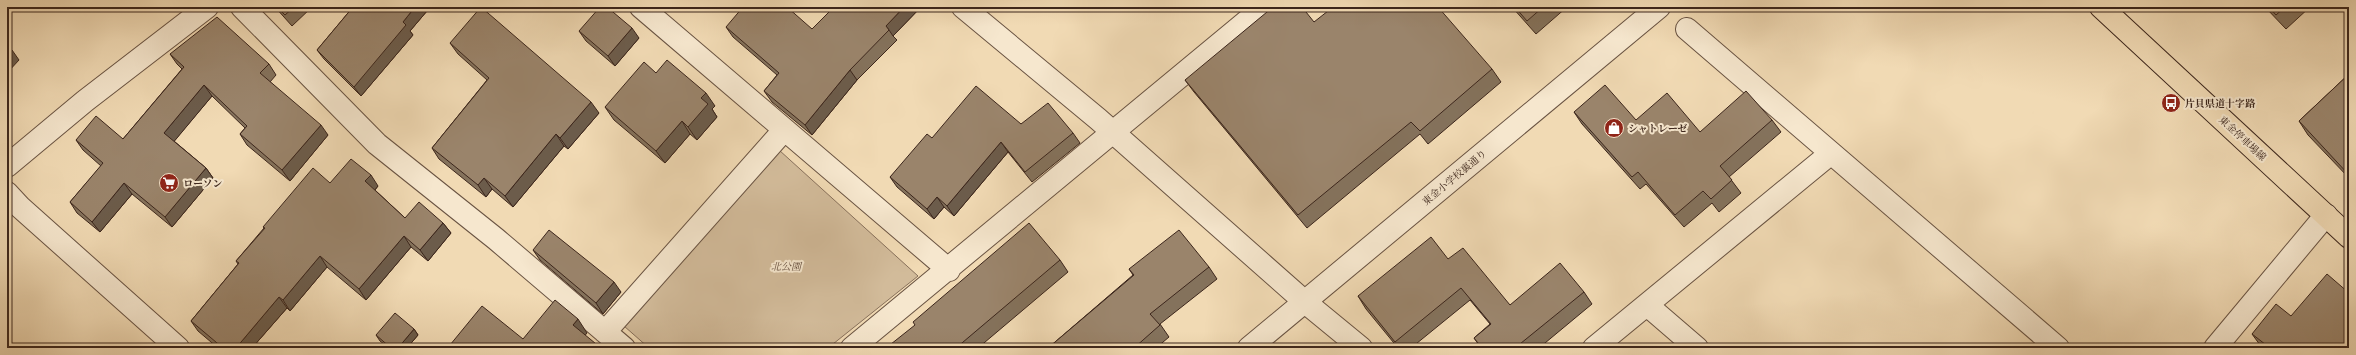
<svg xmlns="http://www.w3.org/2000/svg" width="2356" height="355" font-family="'Libre Caslon Text','Noto Serif JP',serif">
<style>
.green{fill:#d2bb9a;stroke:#87705b}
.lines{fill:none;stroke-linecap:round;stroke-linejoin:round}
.minor-casing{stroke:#695342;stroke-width:24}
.major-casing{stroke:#3c261c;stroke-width:24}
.minor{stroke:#f6e7ce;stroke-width:22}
.major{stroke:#f1dab4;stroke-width:22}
.wall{fill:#84725c;stroke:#3c261c}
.shaded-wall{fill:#6c5c4b;stroke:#3c261c}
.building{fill:#9a846b;stroke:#3c261c}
.labels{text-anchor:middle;stroke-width:4;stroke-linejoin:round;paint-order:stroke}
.poi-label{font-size:10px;font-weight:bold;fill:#3c261c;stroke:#f6e7ce;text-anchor:start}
.street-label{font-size:10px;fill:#3c261c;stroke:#f6e7ce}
.park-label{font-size:10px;font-style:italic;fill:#624b3c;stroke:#f6e7ce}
</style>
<rect width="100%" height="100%" fill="#f1dab4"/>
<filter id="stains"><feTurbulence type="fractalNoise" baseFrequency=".005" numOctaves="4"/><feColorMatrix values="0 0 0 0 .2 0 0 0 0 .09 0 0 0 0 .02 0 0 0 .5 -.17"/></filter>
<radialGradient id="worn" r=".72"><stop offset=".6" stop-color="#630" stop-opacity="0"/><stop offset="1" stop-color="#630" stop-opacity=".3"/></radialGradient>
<path class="green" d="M 779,150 L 918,276 L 828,348 L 649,348 L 624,326 Z"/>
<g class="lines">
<g class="minor-casing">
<path id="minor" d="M 242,7 L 377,144 L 496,239 L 624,348
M 641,7 L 949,270
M 963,7 L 1098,119 L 1305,302 L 1361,348
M 1687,29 L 2058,348
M 7,166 L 85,101 L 207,7
M 7,193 L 20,207 L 178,348
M 1647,305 L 1697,348
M 605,332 L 784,130
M 852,348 L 1264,7
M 1249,348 L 1659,7
M 1594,348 L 1830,154
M 2215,348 L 2326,215"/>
</g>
<g class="major-casing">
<path id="major" d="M 2101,7 L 2349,237"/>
</g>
<use href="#minor" class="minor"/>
<use href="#major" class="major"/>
</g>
<path class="wall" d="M 123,7 L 132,7 L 126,11 Z
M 275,7 L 312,7 L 292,26 Z
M 353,7 L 428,7 L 426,9 L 427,11 L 410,31 L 413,35 L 361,96 L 324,59 L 317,50 Z
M 834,7 L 921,7 L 893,36 L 897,40 L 857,80 L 812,135 L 772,102 L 764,91 L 777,75 L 733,37 L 726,27 L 812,29 Z
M 1512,7 L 1567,7 L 1536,34 Z
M 2265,7 L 2310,7 L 2286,29 Z
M 1314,22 L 1492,69 L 1501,82 L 1428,144 L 1420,134 L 1307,228 L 1194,92 L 1185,80 Z
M 579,31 L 639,38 L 615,66 L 586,41 Z
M 450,43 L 599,113 L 568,149 L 564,146 L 513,207 L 492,189 L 486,197 L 439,159 L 432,148 L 487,80 L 458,54 Z
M 170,54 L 269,64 L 276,75 L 270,82 L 328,135 L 290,181 L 247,145 L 240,134 L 245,128 L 212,96 L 174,141 L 206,168 L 213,178 L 172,227 L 132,194 L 100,232 L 77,213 L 70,202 L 101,166 L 83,150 L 76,140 L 123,139 L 182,69 L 177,64 Z
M 656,73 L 715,106 L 712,109 L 717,117 L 697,140 L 690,134 L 665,163 L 614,120 L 605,107 Z
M 2349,74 L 2349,178 L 2308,135 L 2299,121 Z
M 1574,112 L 1636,120 L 1700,132 L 1772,120 L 1781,132 L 1729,177 L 1741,193 L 1719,212 L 1712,203 L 1684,227 L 1646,184 L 1640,189 L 1582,124 Z
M 1021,124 L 1073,133 L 1080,143 L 1032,182 L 1008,152 L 954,216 L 944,207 L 934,219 L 897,187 L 890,177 L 932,138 Z
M 330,183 L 378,186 L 375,190 L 405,218 L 443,223 L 451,233 L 428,261 L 411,247 L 366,300 L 327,267 L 290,311 L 287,308 L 252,348 L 218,348 L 198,331 L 191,321 L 238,264 L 236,261 L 264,228 L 263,227 Z
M 533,250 L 621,292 L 603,314 L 540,260 Z
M 1448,259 L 1510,305 L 1584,292 L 1592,304 L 1539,348 L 1481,348 L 1474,338 L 1490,324 L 1470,300 L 1411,348 L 1398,348 L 1366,309 L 1358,296 Z
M 1060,260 L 1068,272 L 978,348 L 886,348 Z
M 1209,267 L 1217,279 L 1160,324 L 1169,337 L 1156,348 L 1048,348 L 1133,275 L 1129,269 Z
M 2291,316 L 2349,348 L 2264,348 L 2260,345 L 2252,334 Z
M 414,329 L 418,335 L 407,348 L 389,348 L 380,341 L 376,335 Z"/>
<path class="shaded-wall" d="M 415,7 L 428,7 L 426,9 L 427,11 L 410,31 L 413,35 L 361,96 L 354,87 L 403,22 Z
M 904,7 L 921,7 L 893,36 L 889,30 L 886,26 Z
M 632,28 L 639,38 L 615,66 L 608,56 Z
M 12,50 L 19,60 L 7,73 L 7,55 Z
M 850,70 L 857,80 L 812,135 L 805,125 Z
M 204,85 L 212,96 L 172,144 L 164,133 Z
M 706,93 L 715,106 L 712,109 L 717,117 L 697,140 L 688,127 L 701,98 Z
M 591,102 L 599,113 L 568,149 L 560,138 Z
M 682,121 L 690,134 L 665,163 L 656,151 Z
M 321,125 L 328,135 L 290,181 L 282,170 Z
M 556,134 L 564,146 L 513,207 L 505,196 Z
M 1001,142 L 1008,152 L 954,216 L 947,206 Z
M 206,168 L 213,178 L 172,227 L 165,217 Z
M 371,175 L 378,186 L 373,192 L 365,181 Z
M 484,178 L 492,189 L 486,197 L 478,185 Z
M 124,183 L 132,194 L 100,232 L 92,222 Z
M 937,197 L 944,207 L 934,219 L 927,209 Z
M 443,223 L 451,233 L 428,261 L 420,250 Z
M 404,236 L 411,247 L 366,300 L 359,289 Z
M 320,256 L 327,267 L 290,311 L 283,300 Z
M 614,282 L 621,292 L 603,314 L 596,303 Z
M 279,297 L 287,308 L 252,348 L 236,348 Z
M 2349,314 L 2349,328 L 2344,320 Z
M 578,319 L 587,333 L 582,339 L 573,325 Z
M 414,329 L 418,335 L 407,348 L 398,348 Z"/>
<path class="building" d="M 277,7 L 294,7 L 285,15 Z
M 353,7 L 415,7 L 403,22 L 406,25 L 354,87 L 317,50 Z
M 481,7 L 591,102 L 560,138 L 556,134 L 505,196 L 484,178 L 478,185 L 432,148 L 489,78 L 450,43 Z
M 600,7 L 607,7 L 632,28 L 608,56 L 579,31 Z
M 743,7 L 787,7 L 812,29 L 834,7 L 904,7 L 886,26 L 889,30 L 850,70 L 805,125 L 764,91 L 779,73 L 726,27 Z
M 1273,7 L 1302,7 L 1314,22 L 1333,7 L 1438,7 L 1492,69 L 1420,131 L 1411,122 L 1298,215 L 1185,80 Z
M 1515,7 L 1543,7 L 1527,21 Z
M 2269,7 L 2285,7 L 2276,15 Z
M 217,17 L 269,64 L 260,73 L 321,125 L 282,170 L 240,134 L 247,126 L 204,85 L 164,133 L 206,168 L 165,217 L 124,183 L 92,222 L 70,202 L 103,163 L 76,140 L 96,116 L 123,139 L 184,67 L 170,54 Z
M 7,45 L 12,50 L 7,55 Z
M 667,60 L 706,93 L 701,98 L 708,104 L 688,127 L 682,121 L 656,151 L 605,107 L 644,62 L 656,73 Z
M 2349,74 L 2349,175 L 2299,121 Z
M 1605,85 L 1636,120 L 1667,93 L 1700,132 L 1746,91 L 1772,120 L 1720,166 L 1732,180 L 1711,199 L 1703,191 L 1675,215 L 1638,172 L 1632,177 L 1574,112 Z
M 976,86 L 1021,124 L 1048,103 L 1073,133 L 1025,172 L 1001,142 L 947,206 L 937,197 L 927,209 L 890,177 L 927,134 L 932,138 Z
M 351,159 L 371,175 L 365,181 L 405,218 L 419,202 L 443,223 L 420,250 L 404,236 L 359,289 L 320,256 L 283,300 L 279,297 L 236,348 L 223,348 L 191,321 L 239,263 L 236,261 L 265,228 L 263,227 L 313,168 L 330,183 Z
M 1029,223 L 1060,260 L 956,348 L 886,348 L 915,325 L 913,322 Z
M 549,230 L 614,282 L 596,303 L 533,250 Z
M 1179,230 L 1209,267 L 1150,314 L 1160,325 L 1134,348 L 1048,348 L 1134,275 L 1129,269 Z
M 1431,237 L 1448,259 L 1463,248 L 1510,305 L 1560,263 L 1584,292 L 1515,348 L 1482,348 L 1474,338 L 1491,324 L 1461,288 L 1395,342 L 1358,296 Z
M 2327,274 L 2349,293 L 2349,314 L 2344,320 L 2349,324 L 2349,348 L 2270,348 L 2252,334 L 2276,304 L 2291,316 Z
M 555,300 L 578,319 L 573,325 L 601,348 L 454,348 L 450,345 L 482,306 L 523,339 Z
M 395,313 L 414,329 L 398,348 L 391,348 L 376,335 Z"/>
<defs>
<g id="bus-disc" transform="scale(1)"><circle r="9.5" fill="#8f2418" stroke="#f6e7ce"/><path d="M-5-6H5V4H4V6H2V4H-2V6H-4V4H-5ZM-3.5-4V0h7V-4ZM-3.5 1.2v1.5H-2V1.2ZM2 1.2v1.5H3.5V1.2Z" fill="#fff"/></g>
<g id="shop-disc" transform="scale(1)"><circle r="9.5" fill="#8f2418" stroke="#f6e7ce"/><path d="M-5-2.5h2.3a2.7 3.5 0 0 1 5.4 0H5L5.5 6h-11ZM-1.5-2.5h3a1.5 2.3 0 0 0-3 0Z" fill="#fff"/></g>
<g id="supermarket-disc" transform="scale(1)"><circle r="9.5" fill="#8f2418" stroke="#f6e7ce"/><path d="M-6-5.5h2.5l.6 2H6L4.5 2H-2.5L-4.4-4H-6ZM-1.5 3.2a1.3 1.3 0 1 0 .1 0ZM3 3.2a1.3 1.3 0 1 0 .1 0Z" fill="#fff"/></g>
</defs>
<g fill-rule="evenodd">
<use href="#bus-disc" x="2171" y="103"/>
<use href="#shop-disc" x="1614" y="128"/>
<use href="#supermarket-disc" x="169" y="183"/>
</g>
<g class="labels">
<g class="poi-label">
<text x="2185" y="107">片貝県道十字路</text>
<text x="1628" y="132">シャトレーゼ</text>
<text x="183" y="187">ローソン</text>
</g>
<g class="street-label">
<text transform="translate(2243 138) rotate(43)" y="4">東金停車場線</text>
<text transform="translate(1454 177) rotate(-40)" y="4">東金小学校裏通り</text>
</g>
<g class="park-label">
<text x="786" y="270">北公園</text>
</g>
</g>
<rect width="2356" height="355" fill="none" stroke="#f1dab4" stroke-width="24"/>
<rect x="8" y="8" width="2340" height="339" fill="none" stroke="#3c261c" stroke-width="2"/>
<rect x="12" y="12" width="2332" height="331" fill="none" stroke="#3c261c"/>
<rect width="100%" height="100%" filter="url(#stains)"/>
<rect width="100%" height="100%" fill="url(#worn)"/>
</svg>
